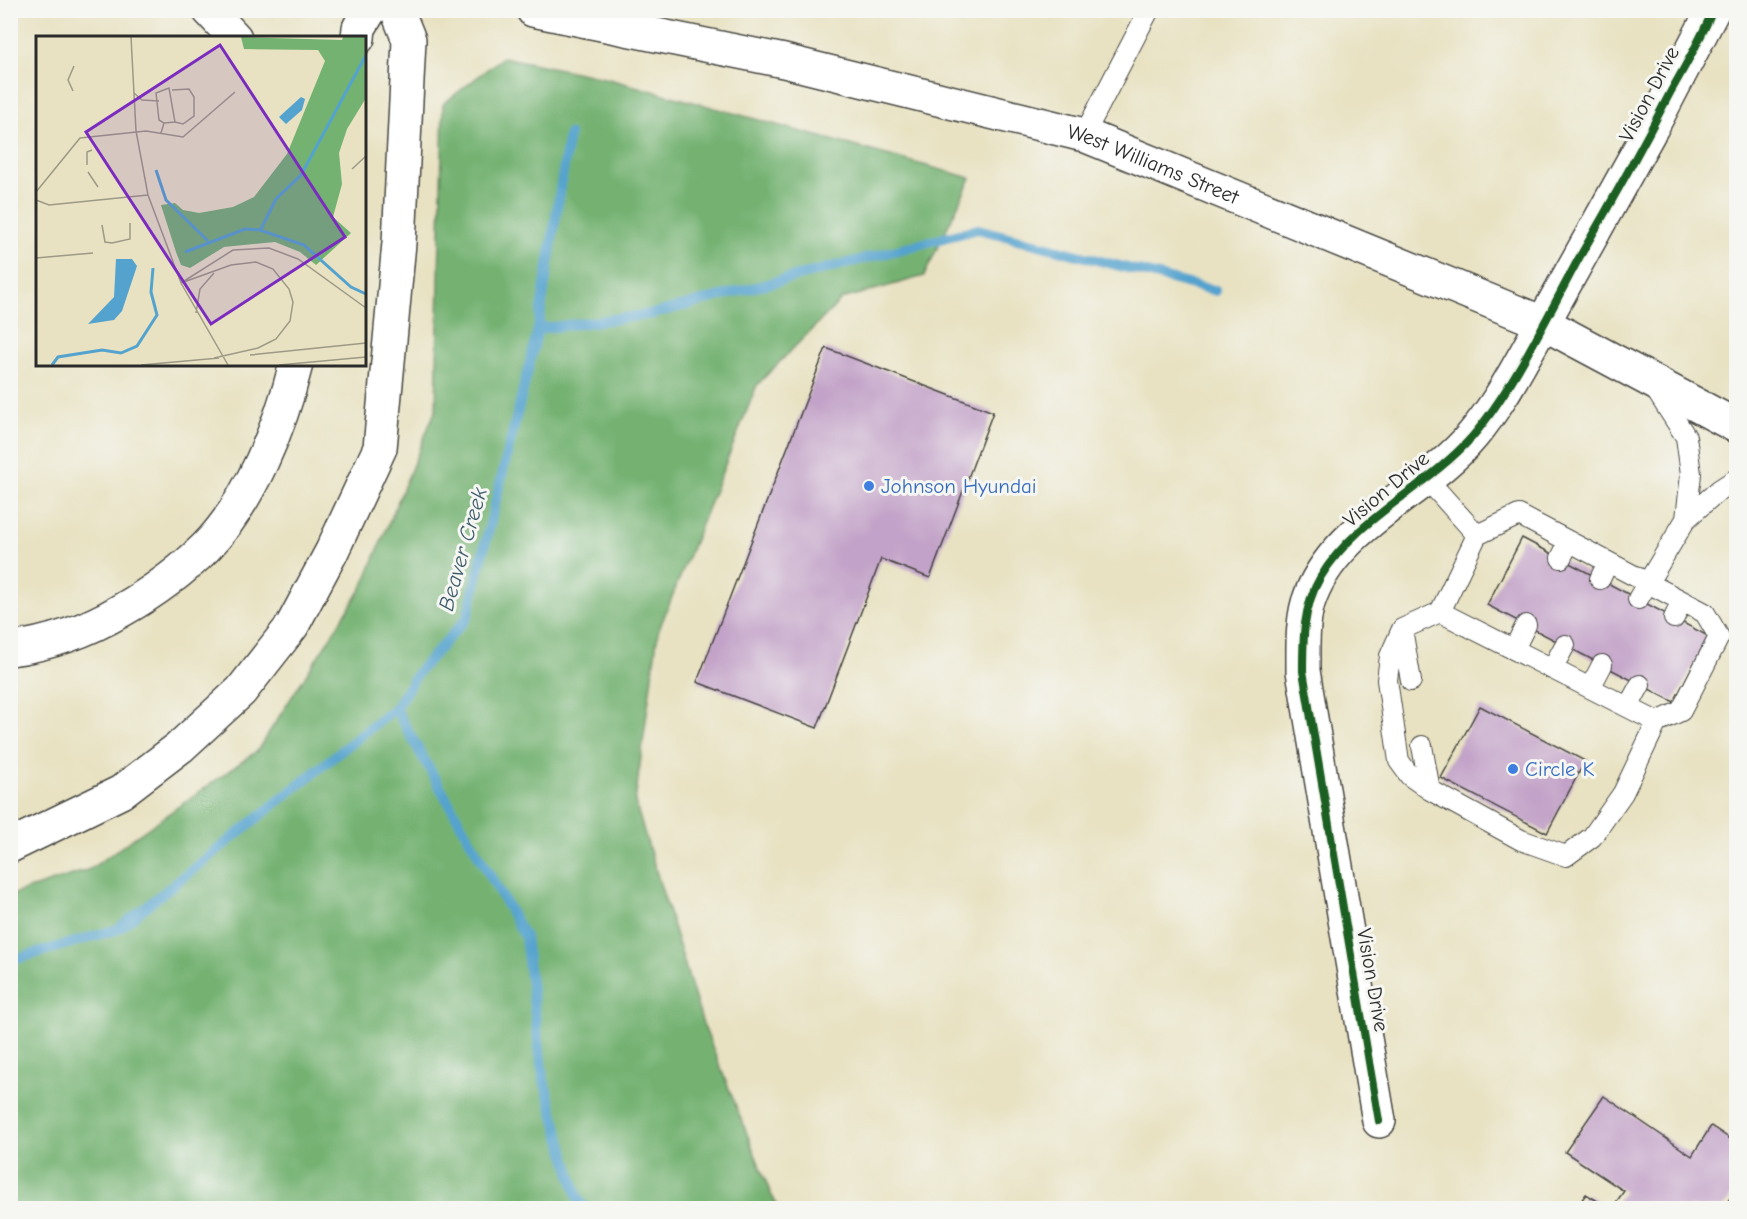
<svg xmlns="http://www.w3.org/2000/svg" width="1747" height="1219" font-family="'Comic Neue',sans-serif">
<style>
.forest{fill:#74b272;stroke:#506e4e;stroke-width:1.5}
.lines{fill:none;stroke-linecap:round;stroke-linejoin:round}
.stream{stroke:#54a3ce;stroke-width:10}
.building{fill:#c2a2c8}
.lane-casing{stroke:#474642;stroke-width:22}
.street-casing{stroke:#474642;stroke-width:36}
.secondary-casing{stroke:#474642;stroke-width:36}
.primary-casing{stroke:#474642;stroke-width:36}
.highway-casing{stroke:#474642;stroke-width:36}
.lane{stroke:#fff;stroke-width:20}
.street{stroke:#fff;stroke-width:33}
.secondary{stroke:#fff;stroke-width:33}
.primary{stroke:#fff;stroke-width:33}
.highway{stroke:#fff;stroke-width:33}
.cycleway-casing{stroke:#f6f6f2;stroke-width:11}
.cycleway{stroke:#1b5e20;stroke-width:8}
.shop-dot{fill:#3f7fe0;stroke:#f6f6f2;stroke-width:2}
.labels{text-anchor:middle;stroke-width:6;stroke-linejoin:round;paint-order:stroke}
.street-label{font-size:21px;fill:#2b2b2b;stroke:#f6f6f2}
.shop-label{font-size:21px;fill:#366cbe;stroke:#f6f6f2;text-anchor:start}
.water-label{font-size:22px;font-style:italic;fill:#3b5b6c;stroke:#f6f6f2}
.inset-river{fill:none;stroke:#54a3ce;stroke-width:3}
.inset-road{fill:none;stroke:#9c9986;stroke-width:1.5}
.view{fill:#7b2cbf;fill-opacity:0.15;stroke:#7b2cbf;stroke-width:3}
.inset-edge{fill:none;stroke:#2b2b2b;stroke-width:3}
</style>
<rect width="100%" height="100%" fill="#f6f6f2"/>
<filter id="ink" filterUnits="userSpaceOnUse"><feTurbulence type="fractalNoise" baseFrequency=".0167" numOctaves="2"/><feDisplacementMap in="SourceGraphic" scale="12" xChannelSelector="R" yChannelSelector="G"/><feConvolveMatrix kernelMatrix="1 2 1 2 8 2 1 2 1" color-interpolation-filters="sRGB"/></filter>
<filter id="wash" filterUnits="userSpaceOnUse"><feTurbulence type="fractalNoise" baseFrequency=".008" numOctaves="4" result="noise"/><feDisplacementMap in="SourceGraphic" scale="24" xChannelSelector="R" yChannelSelector="G"/><feGaussianBlur stdDeviation="1.35" result="paint"/><feColorMatrix in="noise" values="0 0 0 0 0 0 0 0 0 0 0 0 0 0 0 0 0 1.4 0 .05"/><feComposite in="paint" operator="in"/></filter>
<g filter="url(#wash)">
<rect width="100%" height="100%" fill="#e8e2c2"/>
<path class="forest" d="M 503,57 L 609,79 L 971,178 L 924,276 L 842,299 L 757,385 L 658,632 L 635,802 L 702,1021 L 771,1194 L 779,1208 L 11,1208 L 11,895 L 90,869 L 257,751 L 362,588 L 436,409 L 443,104 Z"/>
<g class="lines">
<path class="stream" d="M 538,329 L 652,314 L 978,229 L 1216,291
M 395,708 L 525,937 L 543,1077 L 578,1199 L 585,1208
M 10,961 L 118,929 L 395,708 L 419,671 L 467,618 L 538,329 L 569,134"/>
</g>
<g id="blocks">
<path class="building" d="M 826,348 L 993,412 L 930,578 L 881,559 L 817,728 L 697,682 Z
M 1522,538 L 1708,636 L 1674,702 L 1487,605 Z
M 1480,706 L 1585,761 L 1547,833 L 1441,778 Z
M 1604,1096 L 1692,1156 L 1711,1126 L 1736,1143 L 1736,1154 L 1733,1159 L 1736,1161 L 1736,1190 L 1723,1208 L 1612,1208 L 1624,1191 L 1565,1152 Z
M 1586,1194 L 1609,1208 L 1576,1208 Z"/>
</g>
</g>
<g filter="url(#ink)">
<use href="#blocks" fill-opacity="0" stroke="#474642" stroke-width="1.5"/>
<g class="lines">
<g class="lane-casing">
<path id="lane" d="M 1084,135 L 1149,10
M 1654,387 L 1686,437 L 1691,474 L 1686,519
M 1426,478 L 1477,535 L 1519,515 L 1705,613 L 1719,637 L 1681,711 L 1657,722 L 1440,612 L 1477,535
M 1561,558 L 1569,542
M 1600,579 L 1608,562
M 1638,599 L 1686,519 L 1719,490 L 1736,479
M 1440,612 L 1402,629 L 1390,656 L 1387,680 L 1399,761 L 1410,776 L 1430,790 L 1521,840 L 1566,856 L 1592,837 L 1623,793 L 1657,722
M 1674,618 L 1682,601
M 1402,629 L 1411,681
M 1514,649 L 1526,625
M 1552,669 L 1565,645
M 1590,688 L 1602,665
M 1628,707 L 1640,685
M 1422,746 L 1430,790"/>
</g>
<g class="street-casing">
<path id="street" d="M 1379,1121 L 1303,671 C 1303,648 1302,624 1308,603 C 1332,526 1425,493 1473,435 C 1501,402 1521,361 1543,323"/>
</g>
<g class="secondary-casing">
<path id="secondary" d="M 1543,323 L 1652,127 L 1713,10"/>
</g>
<g class="primary-casing">
<g id="primary">
<path id="s1" d="M 533,10 L 784,61 L 1084,135 L 1543,323 L 1736,426"/>
</g>
</g>
<g class="highway-casing">
<path id="highway" d="M 209,10 L 235,38
M 358,38 L 359,28 L 370,10
M 10,649 C 50,644 88,630 122,610 C 152,593 181,572 206,547 C 250,502 281,425 296,364
M 10,846 L 121,792 L 180,747 L 241,691 L 292,626 L 332,551 L 380,448 L 399,243 L 409,40 L 397,10"/>
</g>
<use href="#lane" class="lane"/>
<use href="#street" class="street"/>
<use href="#secondary" class="secondary"/>
<use href="#primary" class="primary"/>
<use href="#highway" class="highway"/>
<g class="cycleway-casing">
<path id="cycleway" d="M 1379,1121 L 1303,671 C 1303,639 1303,607 1320,578 C 1356,517 1426,489 1472,437 C 1512,391 1549,313 1579,258 C 1611,203 1642,147 1671,91 C 1686,65 1701,38 1713,10"/>
</g>
<use href="#cycleway" class="cycleway"/>
</g>
</g>
<g class="shop-dot">
<circle cx="869" cy="486" r="6"/>
<circle cx="1513" cy="769" r="6"/>
</g>
<g class="labels">
<g class="street-label">
<text transform="translate(1649 94) rotate(-62)" y="7">Vision Drive</text>
<text dy="7" stroke="none"><textPath href="#s1" startOffset="640">West Williams Street</textPath></text>
<text transform="translate(1386 489) rotate(-40)" y="7">Vision Drive</text>
<text transform="translate(1373 980) rotate(80)" y="7">Vision Drive</text>
</g>
<g class="shop-label">
<text x="881" y="493">Johnson Hyundai</text>
<text x="1525" y="776">Circle K</text>
</g>
<g class="water-label">
<text transform="translate(462 549) rotate(-74)" y="8">Beaver Creek</text>
</g>
</g>
<g transform="translate(36 36)">
<rect width="330" height="330" fill="#e8e2c2"/>
<path d="M 205,1 L 306,4 L 307,1 L 330,1 L 330,62 L 311,93 L 303,117 L 306,148 L 297,181 L 315,197 L 280,229 L 264,216 L 239,206 L 188,211 L 154,232 L 145,229 L 140,216 L 125,169 L 139,167 L 147,174 L 163,177 L 197,171 L 218,161 L 251,118 L 289,25 L 282,14 L 208,13 Z" fill="#74b272"/>
<path d="M 265,61 L 269,63 L 266,74 L 250,88 L 243,81 ZM 80,223 L 96,223 L 101,230 L 86,275 L 78,284 L 52,288 L 78,261 Z" fill="#54a3ce"/>
<path class="inset-river" d="M 120,134 L 130,164 L 172,205M 225,193 L 240,163 L 265,139 L 330,19M 149,216 L 209,193 L 224,194 L 268,209 L 315,251 L 330,258M 16,329 L 22,321 L 66,314 L 85,317 L 101,310 L 121,279 L 115,256 L 117,232"/>
<path class="inset-road" d="M 95,1 L 100,95 L 112,159 L 145,247 L 192,329M 136,54 L 153,53 L 158,61 L 158,80 L 147,88 L 139,86M 37,55 L 32,44 L 38,30M 98,57 L 106,64 L 123,65M 125,97 L 128,87 L 123,84 L 120,57 L 133,52 L 139,86 L 128,87M 51,129 L 51,116 L 56,114M 316,133 L 330,120M 52,136 L 62,151M 0,156 L 44,102 L 110,95 L 147,101 L 199,56M 0,164 L 13,169 L 112,159M 66,189 L 69,206 L 76,207 L 94,203 L 94,187M 0,222 L 57,217M 145,247 L 195,229 L 220,226 L 237,233 L 253,253 L 257,266 L 254,285 L 240,303 L 222,312 L 178,322M 145,247 L 197,214 L 233,212 L 262,223 L 330,272M 160,277 L 164,253 L 178,237M 214,319 L 330,307M 105,329 L 183,322M 243,329 L 330,321"/>
<path class="view" d="M 184,9 L 309,201 L 175,288 L 50,96 Z"/>
<rect width="330" height="330" class="inset-edge"/>
</g>
<rect width="1747" height="1219" fill="none" stroke="#f6f6f2" stroke-width="36"/>
</svg>
